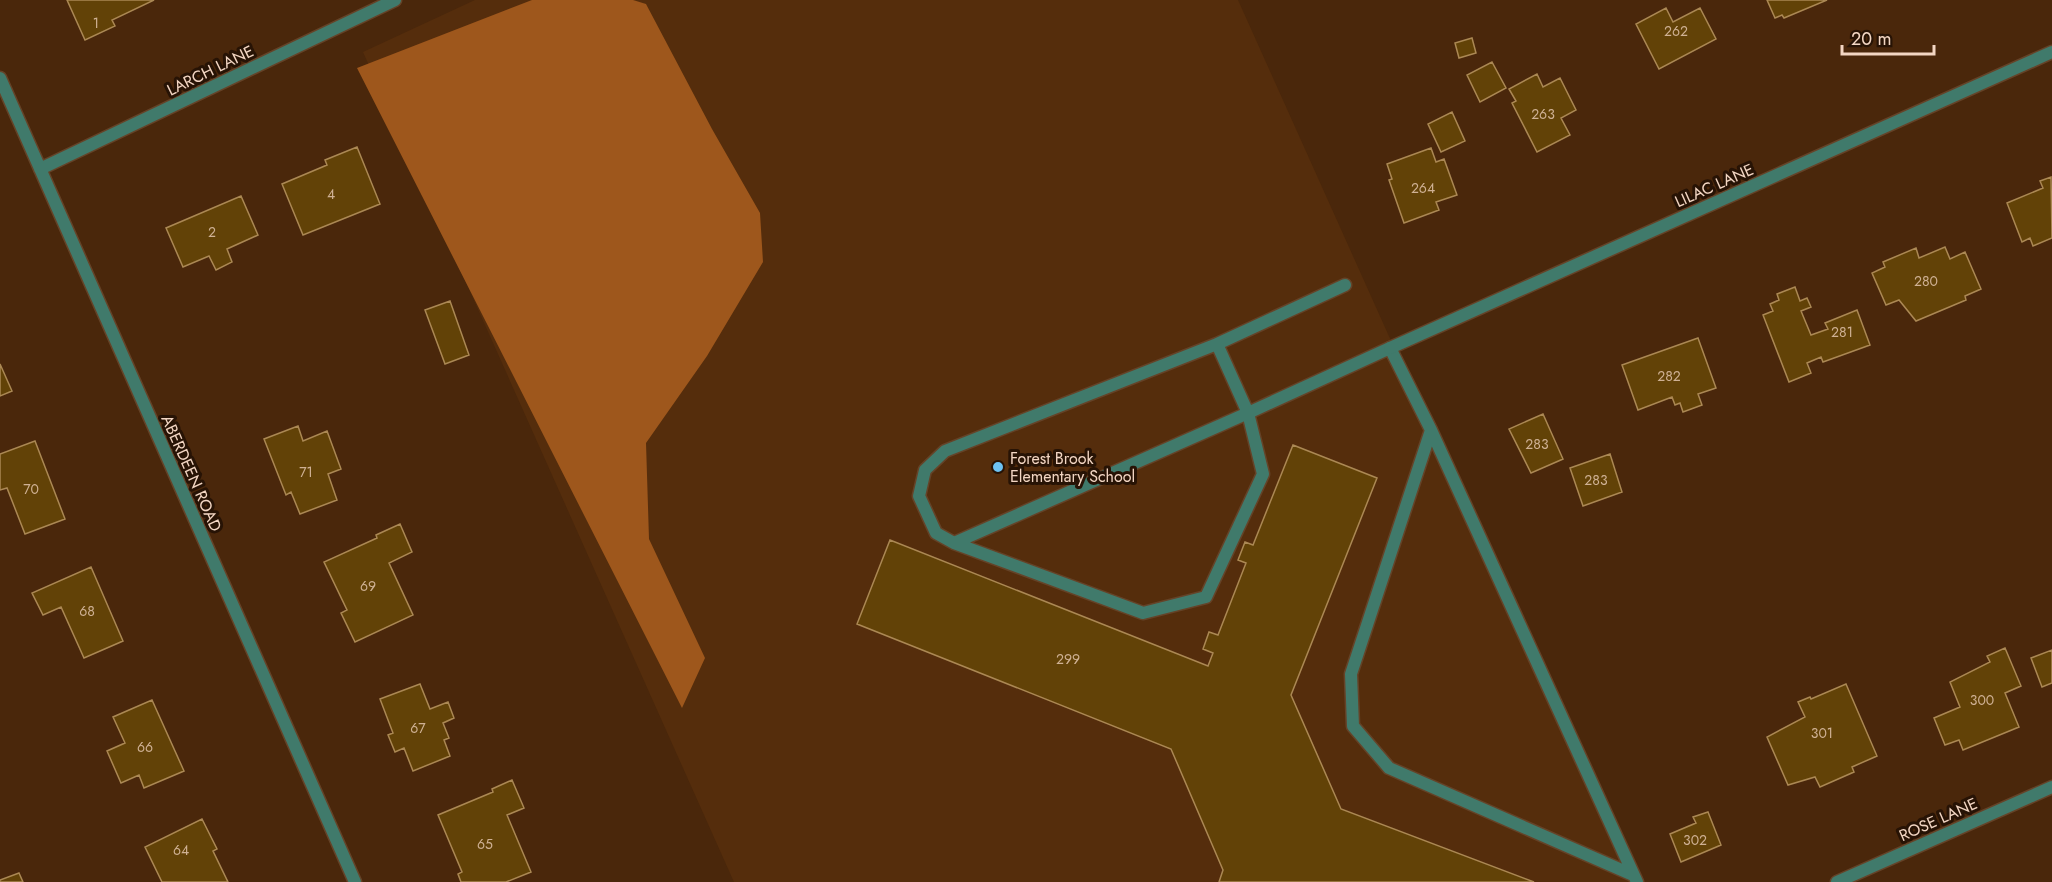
<svg xmlns="http://www.w3.org/2000/svg" width="2052" height="882" font-family="Jost,sans-serif">
<style>
.built{fill:#552d0c}
.forest{fill:#9e571c}
.building{fill:#624207;stroke:#ab8854;stroke-width:1.5}
.lines{fill:none;stroke-linecap:round;stroke-linejoin:round}
.lane-casing{stroke:#654328;stroke-width:15}
.street-casing{stroke:#654328;stroke-width:15}
.lane{stroke:#407a6b;stroke-width:12}
.street{stroke:#407a6b;stroke-width:12}
.poi-dot{fill:#6dc2f3;stroke:#271305;stroke-width:2}
.labels{text-anchor:middle;stroke-width:6;stroke-linejoin:round;paint-order:stroke}
.number-label{font-size:14px;fill:#cfb194}
.street-label{font-size:16px;fill:#f3d6c3;stroke:#271305}
.poi-label{font-size:16px;fill:#f3d6c3;stroke:#271305;text-anchor:start}
</style>
<rect width="100%" height="100%" fill="#4a270b"/>
<path class="built" d="M 475,0 L 1238,0 L 1634,882 L 734,882 L 363,52 Z"/>
<path class="forest" d="M 532,0 L 633,0 L 646,4 L 712,129 L 760,213 L 763,262 L 707,356 L 646,443 L 649,539 L 705,658 L 682,708 L 357,68 Z"/>
<path class="building" d="M 67,0 L 154,0 L 112,20 L 115,26 L 85,40 Z
M 1767,0 L 1827,0 L 1784,18 L 1782,15 L 1775,18 Z
M 1666,8 L 1673,22 L 1700,8 L 1716,39 L 1659,69 L 1636,24 Z
M 1472,38 L 1476,53 L 1459,58 L 1455,43 Z
M 1492,62 L 1506,88 L 1480,102 L 1467,75 Z
M 1537,74 L 1543,87 L 1560,78 L 1576,110 L 1561,118 L 1570,135 L 1537,152 L 1512,103 L 1516,101 L 1509,89 Z
M 1452,112 L 1465,141 L 1441,152 L 1428,124 Z
M 357,147 L 380,204 L 303,235 L 282,184 L 327,165 L 325,160 Z
M 1431,148 L 1436,162 L 1444,159 L 1457,195 L 1436,202 L 1439,210 L 1404,223 L 1389,180 L 1392,179 L 1387,164 Z
M 2051,177 L 2052,238 L 2033,246 L 2030,238 L 2022,242 L 2007,203 L 2043,188 L 2040,181 Z
M 241,196 L 258,235 L 227,249 L 232,262 L 216,270 L 209,256 L 183,267 L 166,228 Z
M 1945,247 L 1950,259 L 1965,252 L 1981,289 L 1965,296 L 1966,300 L 1916,321 L 1899,300 L 1886,305 L 1872,273 L 1885,267 L 1883,262 L 1916,248 L 1919,258 Z
M 1795,287 L 1800,301 L 1807,298 L 1811,307 L 1801,311 L 1811,335 L 1828,329 L 1825,323 L 1857,310 L 1870,345 L 1823,362 L 1821,357 L 1807,363 L 1811,373 L 1789,382 L 1763,315 L 1773,311 L 1770,304 L 1779,300 L 1777,294 Z
M 450,301 L 469,355 L 445,364 L 425,310 Z
M 1698,338 L 1716,388 L 1698,394 L 1702,405 L 1683,412 L 1680,403 L 1675,405 L 1672,397 L 1638,410 L 1622,365 Z
M 0,364 L 12,391 L 0,396 Z
M 1543,414 L 1563,459 L 1531,473 L 1509,429 Z
M 298,426 L 303,441 L 327,431 L 341,469 L 328,474 L 337,500 L 300,514 L 291,492 L 286,495 L 264,439 Z
M 35,441 L 65,519 L 25,534 L 7,488 L 0,490 L 0,454 Z
M 1293,445 L 1377,478 L 1291,695 L 1341,809 L 1534,882 L 1219,882 L 1223,870 L 1171,749 L 857,624 L 890,540 L 1208,666 L 1213,653 L 1203,649 L 1209,632 L 1218,635 L 1246,563 L 1238,560 L 1245,542 L 1253,545 Z
M 1610,454 L 1622,492 L 1583,506 L 1570,468 Z
M 400,524 L 412,552 L 389,563 L 413,615 L 355,642 L 341,613 L 347,610 L 324,562 L 377,538 L 376,535 Z
M 91,567 L 123,641 L 84,658 L 61,607 L 43,615 L 32,593 Z
M 2005,648 L 2021,686 L 2005,693 L 2019,727 L 1963,750 L 1959,740 L 1945,745 L 1934,718 L 1960,707 L 1950,682 L 1990,662 L 1987,656 Z
M 2052,650 L 2052,683 L 2042,687 L 2031,658 Z
M 420,684 L 430,709 L 448,702 L 454,718 L 443,723 L 449,738 L 444,740 L 450,756 L 413,771 L 404,748 L 395,752 L 388,735 L 393,733 L 380,699 Z
M 1846,684 L 1877,756 L 1852,767 L 1854,772 L 1820,787 L 1815,777 L 1788,785 L 1767,737 L 1805,717 L 1798,702 L 1810,697 L 1811,699 Z
M 152,700 L 184,771 L 144,788 L 139,775 L 121,783 L 107,751 L 125,743 L 113,717 Z
M 512,780 L 524,808 L 507,815 L 531,872 L 506,882 L 461,882 L 458,874 L 462,872 L 438,815 L 493,792 L 492,789 Z
M 1708,812 L 1721,845 L 1681,862 L 1670,834 L 1696,823 L 1693,817 Z
M 202,819 L 217,849 L 213,851 L 228,882 L 162,882 L 145,847 Z
M 19,873 L 23,882 L 0,882 L 0,880 Z"/>
<g class="lines">
<g class="lane-casing">
<path id="lane" d="M 1345,285 L 1217,344 L 1248,413 L 1390,348 L 1431,430 L 1637,882
M 1431,430 L 1351,674 L 1353,726 L 1389,768 L 1633,875
M 954,543 L 1248,413 L 1263,474 L 1206,597 L 1143,613 L 954,543 L 936,533 L 919,496 L 925,470 L 945,451 L 1217,344"/>
</g>
<g class="street-casing">
<path id="street" d="M 0,78 L 355,882
M 40,169 L 395,0
M 1390,348 L 2052,52
M 1837,882 L 2052,787"/>
</g>
<use href="#lane" class="lane"/>
<use href="#street" class="street"/>
</g>
<circle class="poi-dot" cx="998" cy="467" r="6"/>
<g class="labels">
<g class="number-label">
<text x="96" y="28">1</text>
<text x="1676" y="36">262</text>
<text x="1543" y="119">263</text>
<text x="1423" y="193">264</text>
<text x="331" y="199">4</text>
<text x="212" y="237">2</text>
<text x="1926" y="286">280</text>
<text x="1842" y="337">281</text>
<text x="1669" y="381">282</text>
<text x="1537" y="449">283</text>
<text x="306" y="477">71</text>
<text x="1596" y="485">283</text>
<text x="31" y="494">70</text>
<text x="368" y="591">69</text>
<text x="87" y="616">68</text>
<text x="1068" y="664">299</text>
<text x="1982" y="705">300</text>
<text x="418" y="733">67</text>
<text x="1822" y="738">301</text>
<text x="145" y="752">66</text>
<text x="1695" y="845">302</text>
<text x="485" y="849">65</text>
<text x="181" y="855">64</text>
</g>
<g class="street-label">
<text transform="translate(210 70) rotate(-26)" y="6">LARCH LANE</text>
<text transform="translate(1714 185) rotate(-24)" y="6">LILAC LANE</text>
<text transform="translate(192 473) rotate(66)" y="6">ABERDEEN ROAD</text>
<text transform="translate(1938 819) rotate(-24)" y="6">ROSE LANE</text>
</g>
<g class="poi-label">
<text x="1010" y="464">Forest Brook<tspan x="1010" dy="18">Elementary School</tspan></text>
</g>
</g>
<path d="M1842 45v9h92v-9" fill="none" stroke="#f3d6c3" stroke-width="3"/>
<text x="1851" y="45" font-size="18" fill="#f3d6c3" stroke="#271305" stroke-width="4.5" paint-order="stroke">20 m</text>
</svg>
